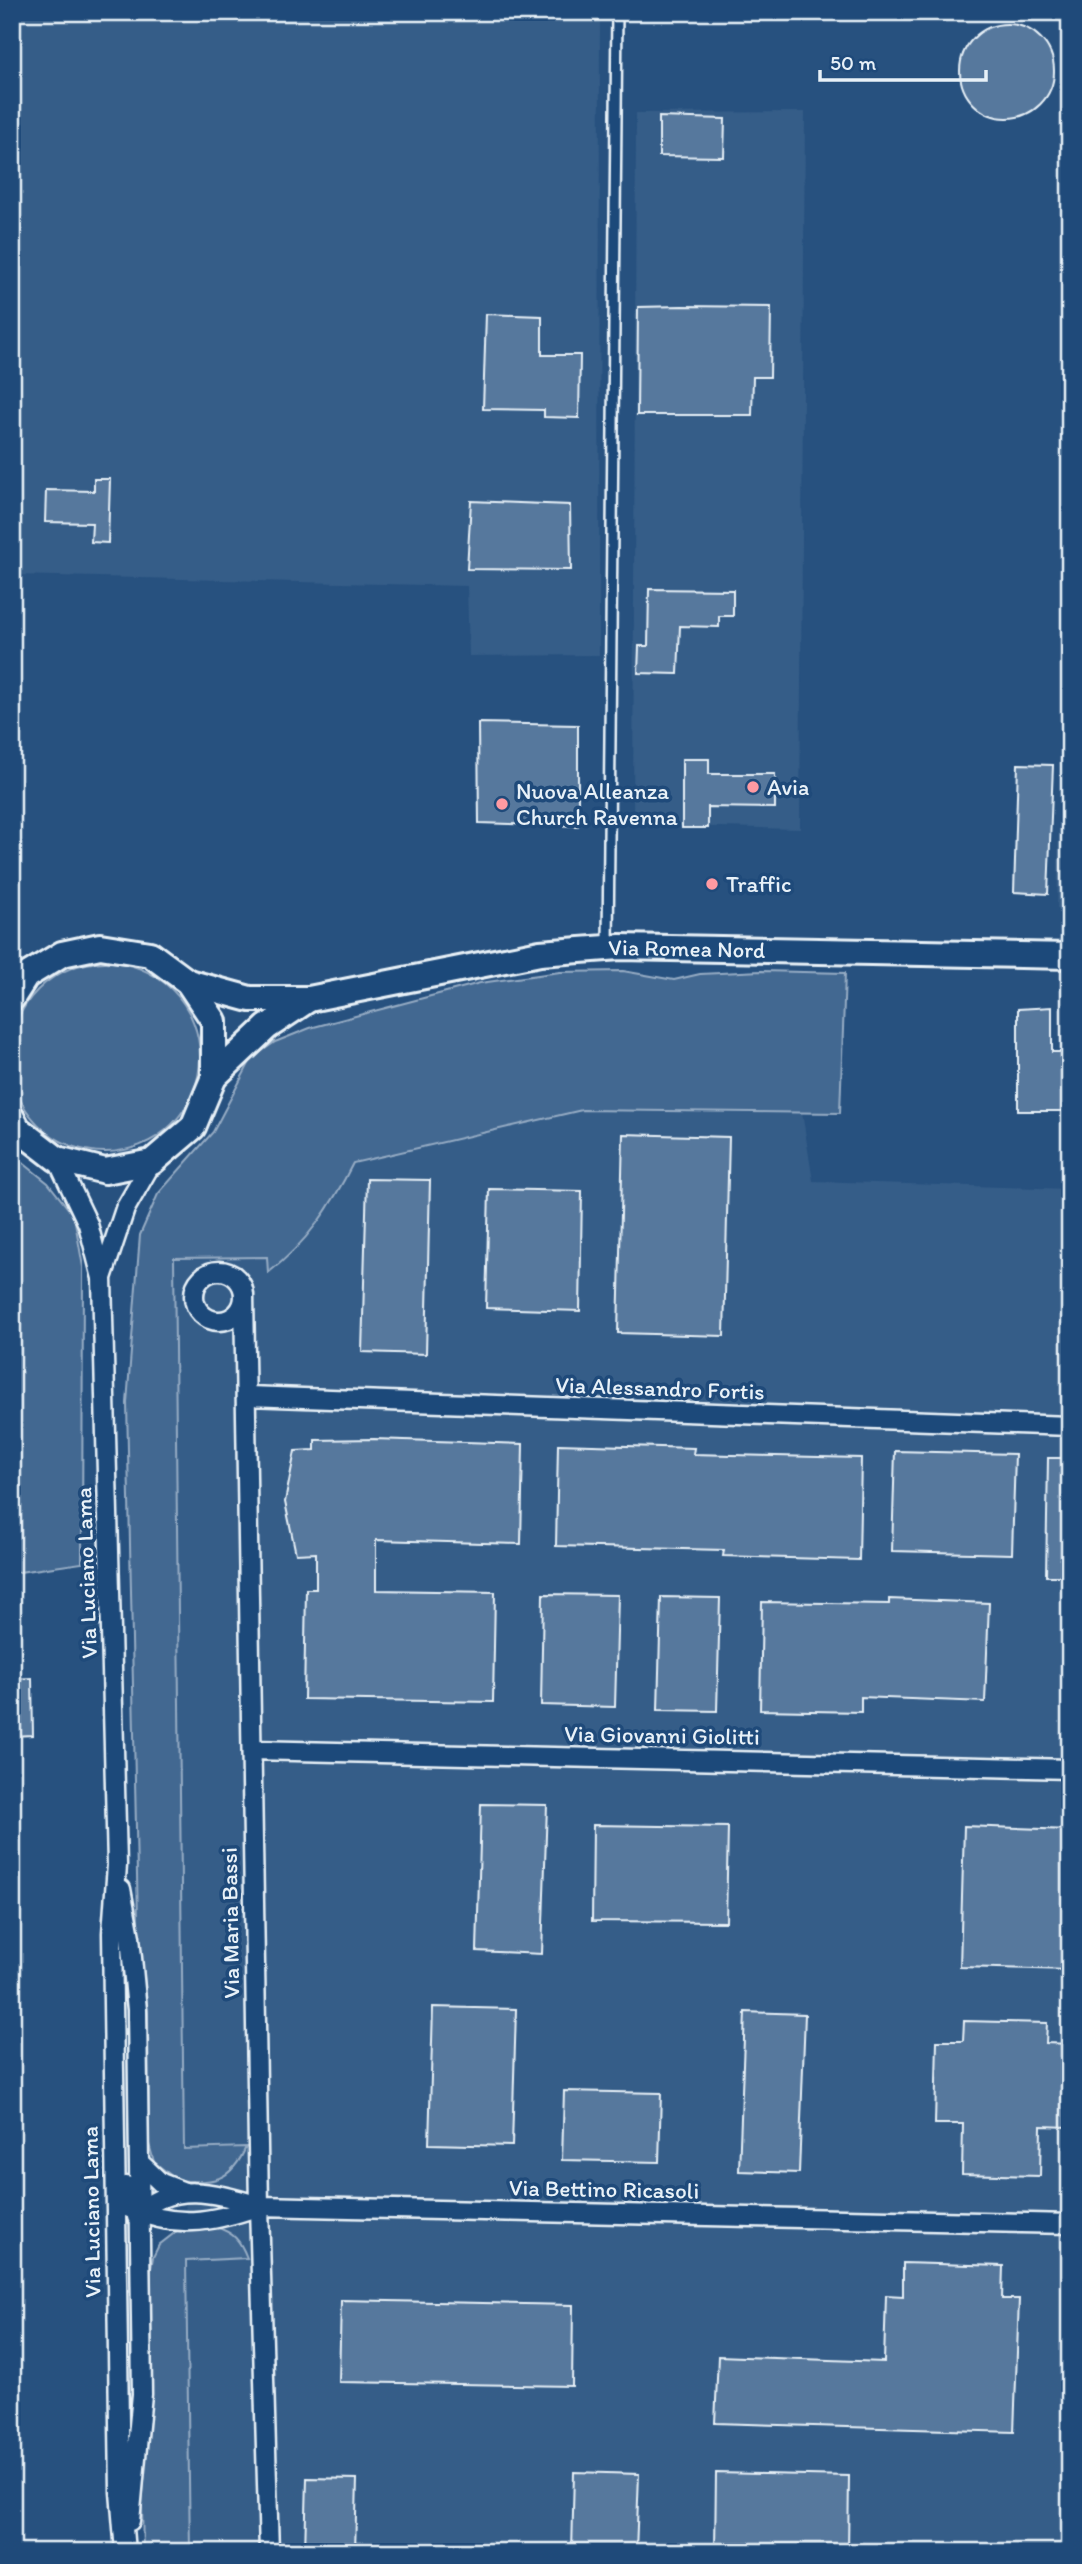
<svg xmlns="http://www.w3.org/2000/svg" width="1082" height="2564" font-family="Itim,sans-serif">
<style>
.built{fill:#355d88}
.green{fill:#436891;stroke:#96acc4;stroke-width:2}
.building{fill:#57789d;stroke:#e8f1f8;stroke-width:2}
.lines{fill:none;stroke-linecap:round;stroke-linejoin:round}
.lane-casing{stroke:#e8f1f8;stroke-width:14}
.street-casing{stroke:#e8f1f8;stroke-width:23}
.secondary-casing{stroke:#e8f1f8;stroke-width:30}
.lane{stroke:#1f4a7a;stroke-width:9}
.street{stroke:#1f4a7a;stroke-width:18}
.secondary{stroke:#1f4a7a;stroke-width:24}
.poi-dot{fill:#ff9aa2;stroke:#1f4a7a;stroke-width:2.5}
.labels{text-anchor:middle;stroke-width:7;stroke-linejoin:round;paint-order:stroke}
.poi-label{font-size:23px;fill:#e8f1f8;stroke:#1f4a7a;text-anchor:start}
.street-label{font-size:23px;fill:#e8f1f8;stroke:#1f4a7a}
</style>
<rect width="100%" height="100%" fill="#27517f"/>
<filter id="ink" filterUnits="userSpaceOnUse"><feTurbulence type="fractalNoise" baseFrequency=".0143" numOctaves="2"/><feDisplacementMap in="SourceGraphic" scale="14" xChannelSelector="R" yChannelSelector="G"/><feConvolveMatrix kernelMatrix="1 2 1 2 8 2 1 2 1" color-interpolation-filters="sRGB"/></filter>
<g filter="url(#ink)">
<path class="built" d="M 22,12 L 600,12 L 599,655 L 469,656 L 467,586 L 14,575 Z
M 805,112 L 800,829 L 633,825 L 636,113 Z
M 1063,638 L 1070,638 L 1070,909 L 1057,908 Z
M 623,1109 L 802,1112 L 813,1181 L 1070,1189 L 1070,2552 L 190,2552 L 173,1258 L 331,1206 L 353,1163 L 582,1110 Z"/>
<path class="green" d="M10 1057a95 95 0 1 1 190 0a95 95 0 1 1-190 0Z
M 623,971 L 674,980 L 700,974 L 761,971 L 845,973 L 840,1113 L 582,1110 L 353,1163 C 331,1207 307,1243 268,1273 L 267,1257 L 174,1258 L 184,2149 L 246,2147 C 231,2182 212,2184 177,2180 L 154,2162 L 149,2144 L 148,2013 L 138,1922 L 127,1403 L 140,1235 L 158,1194 L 213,1132 L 252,1058 L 275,1042 L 310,1028 L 480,983 L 560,972 Z
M 12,1154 L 48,1183 L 74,1216 L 83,1267 L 82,1563 L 12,1573 Z
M 216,2227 C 234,2233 240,2240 247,2258 L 186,2261 L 190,2552 L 143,2552 L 142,2506 L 152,2376 L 150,2274 L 153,2257 L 159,2245 L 177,2231 Z"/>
<path class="building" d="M960 71a47 47 0 1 1 94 0a47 47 0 1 1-94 0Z
M 659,117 L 725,119 L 724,157 L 659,156 Z
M 682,306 L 771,307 L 770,377 L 753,377 L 752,415 L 637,415 L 638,307 Z
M 486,314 L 542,316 L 542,355 L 580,355 L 579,418 L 544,417 L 544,410 L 483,409 Z
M 94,479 L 110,479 L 108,543 L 91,542 L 92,523 L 45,522 L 46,490 L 94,491 Z
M 471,501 L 570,505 L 571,570 L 467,569 Z
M 649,589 L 733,590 L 733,616 L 719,616 L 719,627 L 680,626 L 678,674 L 638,673 L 639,646 L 648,646 Z
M 478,723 L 578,725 L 578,826 L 479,823 Z
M 682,759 L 709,759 L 709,774 L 775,774 L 775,808 L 708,807 L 708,828 L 682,828 Z
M 1018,764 L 1053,765 L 1048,894 L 1014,892 Z
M 1052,1007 L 1052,1052 L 1070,1052 L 1070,1111 L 1018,1111 L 1018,1009 Z
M 623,1134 L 729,1137 L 724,1336 L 618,1333 Z
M 367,1179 L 430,1180 L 426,1354 L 362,1352 Z
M 489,1189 L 582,1191 L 580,1311 L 486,1308 Z
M 374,1439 L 523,1444 L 521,1544 L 376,1540 L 376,1590 L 495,1592 L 493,1702 L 304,1699 L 306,1589 L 316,1589 L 316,1553 L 296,1554 L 285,1502 L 295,1451 L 315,1450 L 315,1440 Z
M 558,1444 L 694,1448 L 693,1454 L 861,1458 L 859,1560 L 723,1556 L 724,1550 L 556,1546 Z
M 895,1451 L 1015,1454 L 1012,1554 L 892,1551 Z
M 1048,1458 L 1070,1458 L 1070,1576 L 1046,1576 Z
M 543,1594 L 618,1595 L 615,1707 L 541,1705 Z
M 661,1597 L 720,1598 L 717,1711 L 658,1710 Z
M 889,1599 L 989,1603 L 985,1702 L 861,1697 L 861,1712 L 760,1710 L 762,1602 L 889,1604 Z
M 32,1678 L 33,1735 L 12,1736 L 12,1679 Z
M 481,1804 L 547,1805 L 542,1954 L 477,1951 Z
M 593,1825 L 728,1827 L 726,1922 L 592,1921 Z
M 964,1826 L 1070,1830 L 1070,1970 L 960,1967 Z
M 433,2007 L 516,2009 L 512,2146 L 429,2144 Z
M 745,2012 L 805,2014 L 799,2173 L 739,2171 Z
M 964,2021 L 1047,2023 L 1046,2043 L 1070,2044 L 1070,2127 L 1041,2126 L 1040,2176 L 962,2174 L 963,2124 L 935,2124 L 937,2041 L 963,2041 Z
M 564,2091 L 661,2093 L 659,2162 L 562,2160 Z
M 903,2263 L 1003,2266 L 1002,2299 L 1019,2299 L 1014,2432 L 715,2423 L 718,2356 L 884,2362 L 886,2295 L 903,2296 Z
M 341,2300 L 573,2305 L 572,2386 L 339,2382 Z
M 574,2472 L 639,2474 L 636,2552 L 572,2552 Z
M 716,2473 L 849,2476 L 848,2552 L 715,2552 Z
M 307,2478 L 357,2479 L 355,2552 L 305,2552 Z"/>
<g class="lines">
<g class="lane-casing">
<path id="lane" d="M 608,946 L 617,12"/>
</g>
<g class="street-casing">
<path id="street" d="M 57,1159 L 88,1224 L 102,1278 L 117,1865 L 112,1933 L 120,2492 L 125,2552
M194 1296a25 25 0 1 1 50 0a25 25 0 1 1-50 0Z
M 102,1278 L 125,1209 L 152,1162
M 244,1294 L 259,2206 L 269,2552
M 248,1396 L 1070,1426
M 252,1750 L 1070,1769
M 121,1889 L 130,1937 L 137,2010 L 142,2394 L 130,2521
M 139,2162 L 161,2183 L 184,2192
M 126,2186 L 127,2207 C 175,2229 211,2223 259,2206 L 1070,2224
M 137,2217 C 167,2179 219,2193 259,2206"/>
</g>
<g class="secondary-casing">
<g id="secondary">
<path id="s1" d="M 188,982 L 250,999 L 309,999 L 540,953 L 620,947 L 1070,956"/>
<path d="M 12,998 L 26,976 L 62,954 L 100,946 L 150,954 L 188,982 L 214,1021 L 214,1077 L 193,1127 L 152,1162 L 105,1171 L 57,1159 L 18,1129 L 12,1118"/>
<path d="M 214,1077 L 267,1027 L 309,999"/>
</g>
</g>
<use href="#lane" class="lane"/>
<use href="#street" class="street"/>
<use href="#secondary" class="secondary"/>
</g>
</g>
<g class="poi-dot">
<circle cx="753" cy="787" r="7"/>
<circle cx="502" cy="804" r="7"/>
<circle cx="712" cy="884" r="7"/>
</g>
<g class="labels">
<g class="poi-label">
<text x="767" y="795">Avia</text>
<text x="516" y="799">Nuova Alleanza<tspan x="516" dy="26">Church Ravenna</tspan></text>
<text x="726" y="892">Traffic</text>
</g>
<g class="street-label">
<text dy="8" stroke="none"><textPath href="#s1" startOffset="506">Via Romea Nord</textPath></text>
<text transform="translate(660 1388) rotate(2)" y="8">Via Alessandro Fortis</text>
<text transform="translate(86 1573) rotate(-92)" y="8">Via Luciano Lama</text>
<text transform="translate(662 1735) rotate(1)" y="8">Via Giovanni Giolitti</text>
<text transform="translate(230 1923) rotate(-91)" y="8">Via Maria Bassi</text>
<text transform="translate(604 2189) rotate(1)" y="8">Via Bettino Ricasoli</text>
<text transform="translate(91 2212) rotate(-91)" y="8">Via Luciano Lama</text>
</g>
</g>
<rect width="1082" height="2564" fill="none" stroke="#1f4a7a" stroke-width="42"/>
<rect x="21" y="21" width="1040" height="2522" fill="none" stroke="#e8f1f8" stroke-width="2.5" filter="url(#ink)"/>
<path d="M820 70v10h166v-10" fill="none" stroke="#e8f1f8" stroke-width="3.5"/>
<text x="830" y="70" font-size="21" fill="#e8f1f8" stroke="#1f4a7a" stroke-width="5" paint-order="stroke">50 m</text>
</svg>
